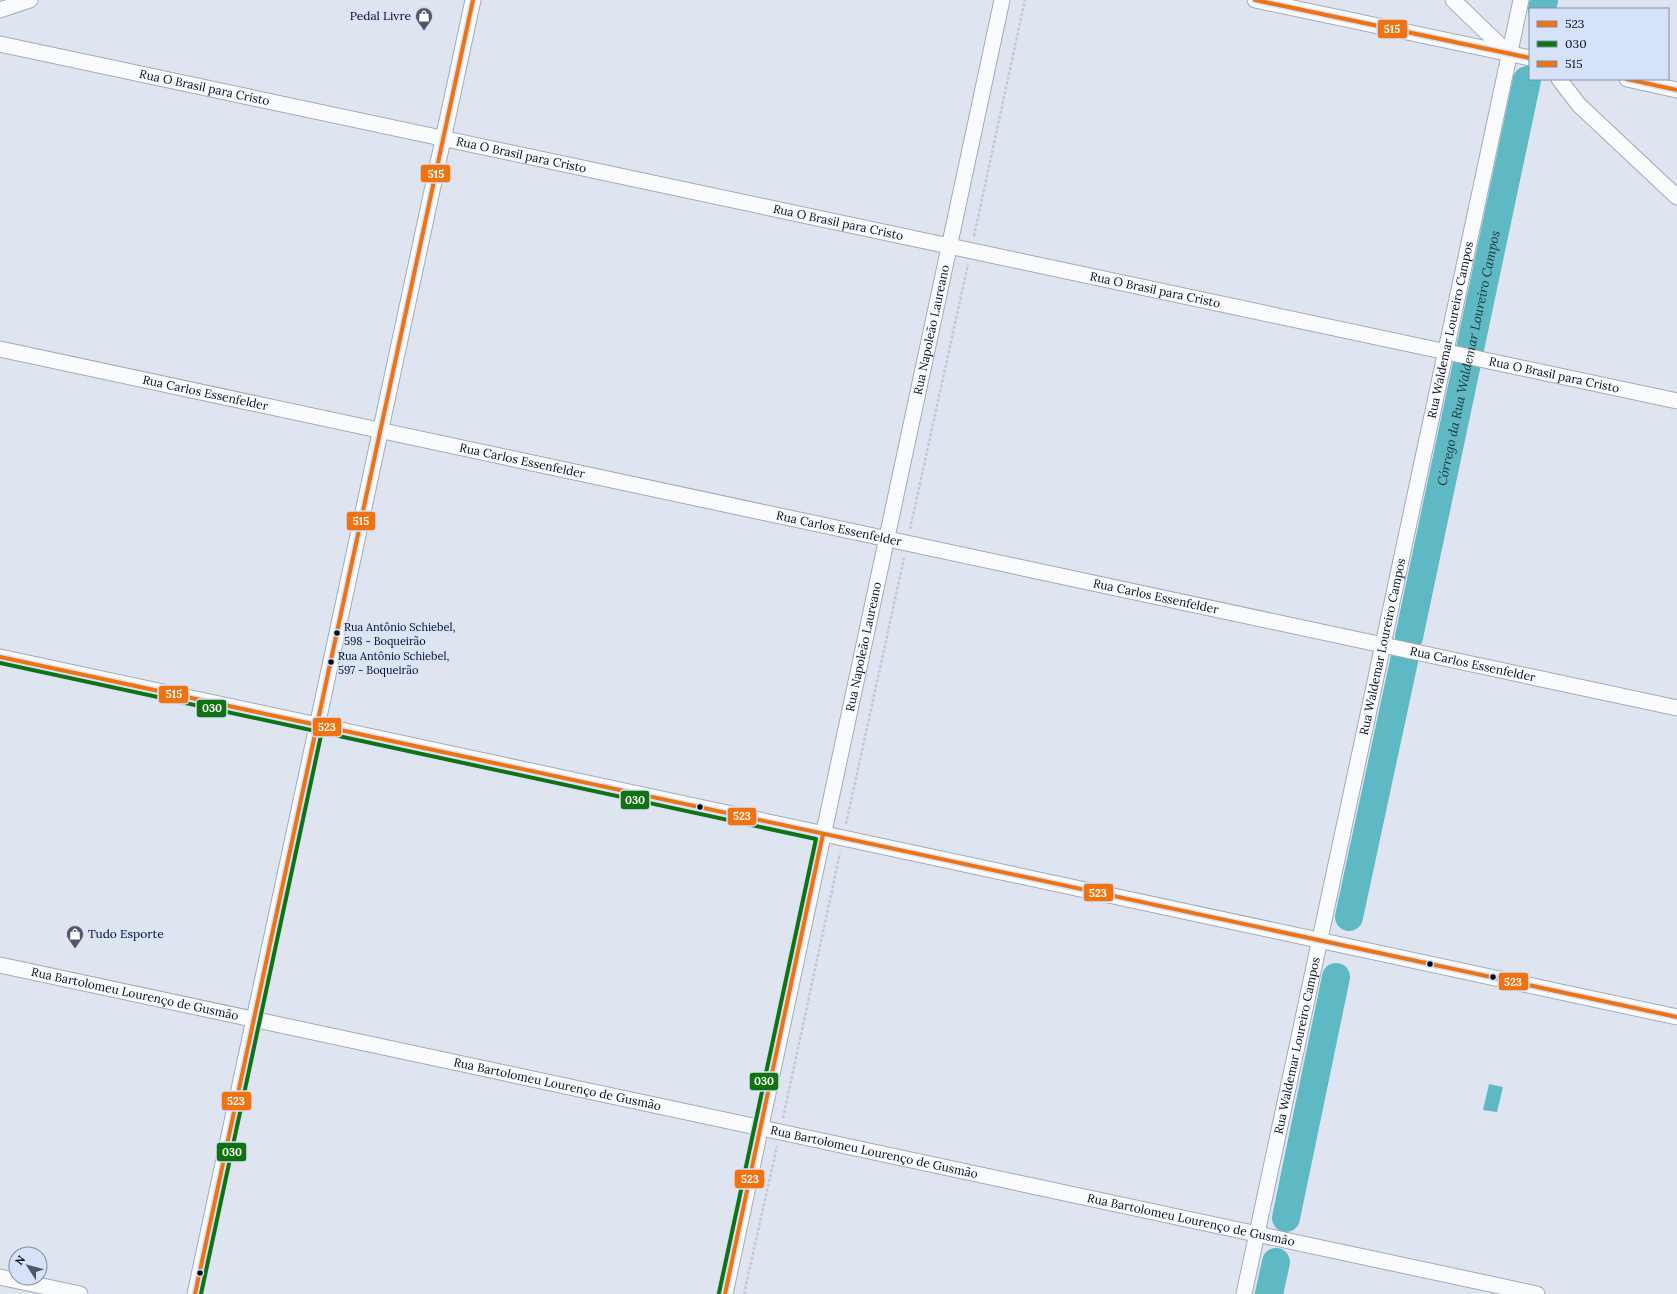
<svg xmlns="http://www.w3.org/2000/svg" width="1677" height="1294" font-family="Lora,serif">
<style>
.water{fill:#5fb9c4}
.lines{fill:none;stroke-linecap:round;stroke-linejoin:round}
.river{stroke:#5fb9c4;stroke-width:28}
.minor-casing{stroke:#a2aab9;stroke-width:17}
.path{stroke:#c5c7cd;stroke-width:2.5;stroke-dasharray:3 2;stroke-linecap:butt}
.minor{stroke:#fafbfd;stroke-width:15}
.bus-1-casing{stroke:#d6e2f9;stroke-width:7}
.bus-2-casing{stroke:#d6e2f9;stroke-width:7}
.bus-3-casing{stroke:#d6e2f9;stroke-width:7}
.bus-1{stroke:#f17210;stroke-width:4}
.bus-2{stroke:#107210;stroke-width:4}
.bus-3{stroke:#f17210;stroke-width:4}
.bus-dot{fill:#040b1f;stroke:#d6e2f9;stroke-width:1.5}
.labels{text-anchor:middle;stroke-width:3;stroke-linejoin:round;paint-order:stroke}
.bus-label{font-size:11px;fill:#040b1f;stroke:#d6e2f9;text-anchor:start}
.poi-label{font-size:12px;fill:#040b1f;stroke:#d6e2f9;text-anchor:end}
.street-label{font-size:12px;fill:#040b1f;stroke:#d6e2f9}
.water-label{font-size:13px;font-style:italic;fill:#1b3537;stroke:#d6e2f9}
.line-badge{stroke:#d6e2f9;stroke-width:1.5}
.badge-label{font-size:11px;text-anchor:middle;font-weight:bold;fill:#fff}
</style>
<rect width="100%" height="100%" fill="#dee5f1"/>
<path class="water" d="M 1489,1084 L 1503,1087 L 1497,1112 L 1483,1110 Z"/>
<g class="lines">
<g class="river">
<path d="M 1542,9 L 1544,0"/>
<path id="s1" d="M 1409,637 L 1527,80"/>
<path d="M 1349,917 L 1404,661"/>
<path d="M 1286,1218 L 1336,977"/>
<path d="M 1269,1294 L 1276,1262"/>
</g>
<g class="minor-casing">
<g id="minor">
<path d="M 1255,0 L 1530,58"/>
<path d="M 1453,0 L 1509,54"/>
<path d="M 0,10 L 30,0"/>
<path id="s2" d="M 0,44 L 1677,401"/>
<path d="M 1559,79 L 1579,105 L 1677,197"/>
<path d="M 1627,79 L 1677,90"/>
<path id="s3" d="M 0,349 L 1677,708"/>
<path d="M 0,657 L 1677,1017"/>
<path id="s4" d="M 0,965 L 1537,1294"/>
<path d="M 0,1277 L 80,1294"/>
<path d="M 195,1294 L 473,0"/>
<path id="s5" d="M 725,1294 L 1002,0"/>
<path id="s6" d="M 1244,1294 L 1521,0"/>
</g>
</g>
<path class="path" d="M 974,236 L 1025,0
M 910,529 L 968,264
M 846,824 L 904,558
M 783,1118 L 840,853
M 744,1294 L 777,1146"/>
<use href="#minor" class="minor"/>
<g class="bus-1-casing">
<path id="bus-1" d="M 195,1294 L 317,725 L 1677,1017
M 725,1294 L 823,834"/>
</g>
<g class="bus-2-casing">
<path id="bus-2" d="M 0,663 L 816,839 L 719,1293
M 201,1294 L 323,726"/>
</g>
<g class="bus-3-casing">
<path id="bus-3" d="M 1255,0 L 1530,58
M 1627,79 L 1677,90
M 0,657 L 317,725 L 473,0"/>
</g>
<use href="#bus-1" class="bus-1"/>
<use href="#bus-2" class="bus-2"/>
<use href="#bus-3" class="bus-3"/>
</g>
<defs>
<g id="shop-pin" transform="scale(0.9)"><path d="M0 17L-7.5 6A9.5 9.5 0 1 1 7.5 6Z" fill="#505768" stroke="#d6e2f9"/><path d="M-5-2.5h2.3a2.7 3.5 0 0 1 5.4 0H5L5.5 6h-11ZM-1.5-2.5h3a1.5 2.3 0 0 0-3 0Z" fill="#fff"/></g>
</defs>
<g fill-rule="evenodd">
<use href="#shop-pin" x="424" y="16"/>
<use href="#shop-pin" x="75" y="934"/>
</g>
<g class="bus-dot">
<circle cx="337" cy="633" r="3.5"/>
<circle cx="331" cy="662" r="3.5"/>
<circle cx="700" cy="807" r="3.5"/>
<circle cx="1430" cy="964" r="3.5"/>
<circle cx="1493" cy="977" r="3.5"/>
<circle cx="200" cy="1273" r="3.5"/>
</g>
<g class="labels">
<g class="bus-label">
<text x="344" y="631">Rua Antônio Schiebel,<tspan x="344" dy="14">598 - Boqueirão</tspan></text>
<text x="338" y="660">Rua Antônio Schiebel,<tspan x="338" dy="14">597 - Boqueirão</tspan></text>
</g>
<g class="poi-label">
<text x="411" y="20">Pedal Livre</text>
<text x="88" y="938" text-anchor="start">Tudo Esporte</text>
</g>
<g class="street-label">
<text dy="4" stroke="none"><textPath href="#s2" startOffset="209">Rua O Brasil para Cristo</textPath></text>
<text dy="4" stroke="none"><textPath href="#s2" startOffset="533">Rua O Brasil para Cristo</textPath></text>
<text dy="4" stroke="none"><textPath href="#s2" startOffset="857">Rua O Brasil para Cristo</textPath></text>
<text dy="4" stroke="none"><textPath href="#s2" startOffset="1181">Rua O Brasil para Cristo</textPath></text>
<text dy="4" stroke="none"><textPath href="#s5" startOffset="986">Rua Napoleão Laureano</textPath></text>
<text dy="4" stroke="none"><textPath href="#s6" startOffset="986">Rua Waldemar Loureiro Campos</textPath></text>
<text dy="4" stroke="none"><textPath href="#s2" startOffset="1589">Rua O Brasil para Cristo</textPath></text>
<text dy="4" stroke="none"><textPath href="#s3" startOffset="210">Rua Carlos Essenfelder</textPath></text>
<text dy="4" stroke="none"><textPath href="#s3" startOffset="534">Rua Carlos Essenfelder</textPath></text>
<text dy="4" stroke="none"><textPath href="#s3" startOffset="858">Rua Carlos Essenfelder</textPath></text>
<text dy="4" stroke="none"><textPath href="#s3" startOffset="1182">Rua Carlos Essenfelder</textPath></text>
<text dy="4" stroke="none"><textPath href="#s5" startOffset="662">Rua Napoleão Laureano</textPath></text>
<text dy="4" stroke="none"><textPath href="#s6" startOffset="662">Rua Waldemar Loureiro Campos</textPath></text>
<text dy="4" stroke="none"><textPath href="#s3" startOffset="1506">Rua Carlos Essenfelder</textPath></text>
<text dy="4" stroke="none"><textPath href="#s4" startOffset="138">Rua Bartolomeu Lourenço de Gusmão</textPath></text>
<text dy="4" stroke="none"><textPath href="#s6" startOffset="254">Rua Waldemar Loureiro Campos</textPath></text>
<text dy="4" stroke="none"><textPath href="#s4" startOffset="570">Rua Bartolomeu Lourenço de Gusmão</textPath></text>
<text dy="4" stroke="none"><textPath href="#s4" startOffset="894">Rua Bartolomeu Lourenço de Gusmão</textPath></text>
<text dy="4" stroke="none"><textPath href="#s4" startOffset="1218">Rua Bartolomeu Lourenço de Gusmão</textPath></text>
</g>
<g class="water-label">
<text dy="5" stroke="none"><textPath href="#s1" startOffset="285">Córrego da Rua Waldemar Loureiro Campos</textPath></text>
</g>
</g>
<g class="line-badge">
<rect x="1377" y="19" width="31" height="20" rx="4" fill="#f17210"/>
<rect x="420" y="164" width="31" height="19" rx="4" fill="#f17210"/>
<rect x="346" y="511" width="30" height="20" rx="4" fill="#f17210"/>
<rect x="158" y="685" width="31" height="19" rx="4" fill="#f17210"/>
<rect x="196" y="699" width="31" height="19" rx="4" fill="#107210"/>
<rect x="312" y="717" width="30" height="20" rx="4" fill="#f17210"/>
<rect x="620" y="790" width="30" height="20" rx="4" fill="#107210"/>
<rect x="727" y="807" width="30" height="19" rx="4" fill="#f17210"/>
<rect x="1083" y="883" width="31" height="19" rx="4" fill="#f17210"/>
<rect x="1498" y="972" width="31" height="19" rx="4" fill="#f17210"/>
<rect x="749" y="1072" width="30" height="19" rx="4" fill="#107210"/>
<rect x="221" y="1091" width="31" height="20" rx="4" fill="#f17210"/>
<rect x="216" y="1142" width="31" height="20" rx="4" fill="#107210"/>
<rect x="734" y="1169" width="31" height="20" rx="4" fill="#f17210"/>
</g>
<g class="badge-label">
<text x="1392" y="33">515</text>
<text x="436" y="178">515</text>
<text x="361" y="525">515</text>
<text x="174" y="698">515</text>
<text x="212" y="712">030</text>
<text x="327" y="731">523</text>
<text x="635" y="804">030</text>
<text x="742" y="820">523</text>
<text x="1098" y="897">523</text>
<text x="1513" y="986">523</text>
<text x="764" y="1085">030</text>
<text x="236" y="1105">523</text>
<text x="232" y="1156">030</text>
<text x="750" y="1183">523</text>
</g>
<rect x="1529" y="8" width="140" height="72" fill="#d6e2f9" stroke="#828ca2"/>
<rect x="1537" y="21" width="20" height="6" fill="#f17210" stroke="#828ca2"/>
<text x="1565" y="28" font-size="12" fill="#040b1f">523</text>
<rect x="1537" y="41" width="20" height="6" fill="#107210" stroke="#828ca2"/>
<text x="1565" y="48" font-size="12" fill="#040b1f">030</text>
<rect x="1537" y="61" width="20" height="6" fill="#f17210" stroke="#828ca2"/>
<text x="1565" y="68" font-size="12" fill="#040b1f">515</text>
<g transform="translate(28 1266) rotate(306)"><circle r="19" fill="#d6e2f9" stroke="#828ca2"/>
<path d="M0-3L7 15L0 10L-7 15Z" fill="#505768"/>
<text y="-6" font-size="11" font-weight="bold" text-anchor="middle" fill="#040b1f">N</text>
</g>
</svg>
